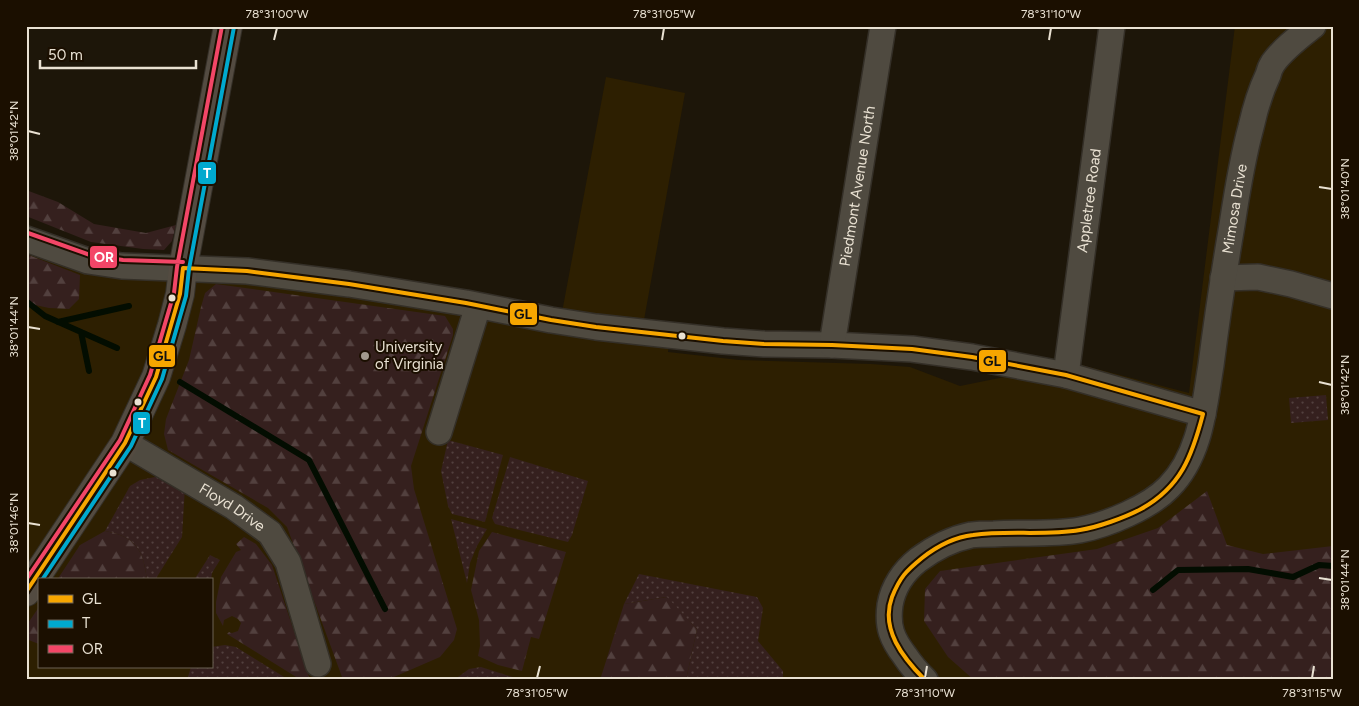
<svg xmlns="http://www.w3.org/2000/svg" width="1359" height="706" font-family="Figtree,sans-serif">
<style>
.built{fill:#2d1f01;fill-rule:evenodd}
.grass{fill:url(#grass-dots)}
.forest{fill:url(#forest-firs)}
.lines{fill:none;stroke-linecap:round;stroke-linejoin:round}
.stream{stroke:#030d01;stroke-width:6}
.street-casing{stroke:#342f27;stroke-width:28}
.secondary-casing{stroke:#342f27;stroke-width:30}
.street{stroke:#4f4a40;stroke-width:25}
.secondary{stroke:#534b41;stroke-width:28}
.bus-1-casing{stroke:#1b0f00;stroke-width:8}
.bus-2-casing{stroke:#1b0f00;stroke-width:8}
.bus-3-casing{stroke:#1b0f00;stroke-width:8}
.bus-1{stroke:#f7a600;stroke-width:4}
.bus-2{stroke:#00a9ce;stroke-width:4}
.bus-3{stroke:#f34667;stroke-width:4}
.ticks{fill:none;stroke:#e9e1d2;stroke-width:2}
.bus-dot{fill:#e9e1d2;stroke:#1b0f00;stroke-width:2}
.poi-dot{fill:#a29a8c;stroke:#1b0f00;stroke-width:2}
.labels{text-anchor:middle;stroke-width:4;stroke-linejoin:round;paint-order:stroke}
.street-label{font-size:15px;fill:#e9e1d2;stroke:#1b0f00}
.poi-label{font-size:15px;fill:#e9e1d2;stroke:#1b0f00;text-anchor:start}
.line-badge{stroke:#1b0f00;stroke-width:2}
.badge-label{font-size:14px;text-anchor:middle;font-weight:bold;fill:#fff}
.pale-badge-label{font-size:14px;text-anchor:middle;font-weight:bold;fill:#111}
.neatline{fill:none;stroke:#e9e1d2;stroke-width:2}
.ticks-label{font-size:12px;text-anchor:middle;fill:#e9e1d2}
</style>
<defs>
<pattern id="grass-dots" width="8" height="8" patternUnits="userSpaceOnUse" patternTransform="scale(1.25)"><rect width="8" height="8" fill="#35201e"/><path d="M2 2h.1M6 6h.1" fill="none" stroke="#52403e" stroke-width="1.8" stroke-linecap="round"/></pattern>
<pattern id="forest-firs" width="22" height="20" patternUnits="userSpaceOnUse" patternTransform="scale(1.25)"><rect width="22" height="20" fill="#35201e"/><path d="M5 1l3.5 6h-7zM16 11l3.5 6h-7z" fill="#52403e"/></pattern>
</defs>
<rect width="100%" height="100%" fill="#1d1609"/>
<path class="built" d="M 1235,26 L 1333,26 L 1333,680 L 26,680 L 26,238 L 55,250 L 560,323 L 606,77 L 685,93 L 642,331 L 670,335 L 668,352 L 739,360 L 871,364 L 910,367 L 960,386 L 1074,363 L 1189,393 ZM 39,580 L 211,580 L 211,667 L 39,667 Z"/>
<path class="grass" d="M 1326,395 L 1328,420 L 1291,423 L 1289,398 Z
M 448,440 L 503,455 L 485,522 L 452,514 L 448,506 L 441,471 Z
M 510,457 L 588,481 L 572,535 L 568,542 L 495,524 L 492,518 Z
M 155,477 L 164,477 L 185,487 L 182,537 L 155,580 L 147,580 C 143,549 136,537 105,531 L 130,486 L 140,480 Z
M 451,519 L 487,529 L 477,546 L 470,563 L 467,583 Z
M 210,555 L 220,560 L 212,573 L 211,580 L 194,580 Z
M 639,574 L 757,597 L 763,608 L 758,641 L 783,671 L 783,680 L 686,680 L 697,629 L 666,597 L 624,604 Z
M 225,645 L 236,647 L 289,680 L 187,680 L 191,667 L 211,667 L 211,647 Z
M 481,667 L 519,679 L 519,680 L 454,680 L 469,669 Z"/>
<path class="forest" d="M 26,190 L 58,202 L 94,224 L 146,233 L 176,225 L 172,241 L 164,250 L 143,249 L 91,242 L 26,216 Z
M 26,254 L 80,275 L 79,299 L 69,309 L 49,308 L 26,303 Z
M 216,284 L 445,316 L 453,329 L 453,335 L 411,466 L 414,489 L 457,629 L 454,640 L 440,657 L 387,680 L 351,680 L 342,677 L 287,527 L 268,508 L 168,450 L 164,434 L 166,419 L 189,360 L 201,307 L 205,293 Z
M 1207,491 L 1227,545 L 1263,554 L 1333,546 L 1333,680 L 974,680 L 948,657 L 924,621 L 925,589 L 940,571 L 1097,549 L 1158,528 Z
M 105,531 C 136,537 143,549 147,580 L 57,580 L 80,545 Z
M 492,532 L 566,552 L 539,639 L 531,637 L 522,671 L 498,665 L 478,656 L 480,646 L 479,620 L 471,590 L 479,551 Z
M 244,537 L 256,544 L 272,565 L 310,680 L 301,680 L 227,634 L 229,632 L 232,633 L 238,631 L 241,623 L 238,619 L 232,616 L 224,620 L 223,626 L 216,613 L 216,602 L 221,577 L 236,552 L 241,550 L 236,544 Z
M 667,597 L 697,629 L 686,680 L 600,680 L 624,604 Z
M 39,607 L 39,644 L 26,639 L 26,626 Z"/>
<g class="lines">
<path class="stream" d="M 26,301 L 45,316 L 117,348
M 58,322 L 129,306
M 81,332 L 89,371
M 180,382 L 309,460 L 385,609
M 1153,590 L 1178,570 L 1248,569 L 1293,577 L 1319,565 L 1333,566"/>
<g class="street-casing">
<g id="street">
<path d="M 26,239 L 88,261 L 122,266 L 247,271 L 349,284 L 466,303 L 551,320 L 596,327 L 723,341 L 764,344 L 832,345 L 912,349 L 972,357 L 1066,375 L 1203,414"/>
<path d="M 1223,278 L 1258,277 L 1291,284 L 1333,296"/>
<path id="s1" d="M 832,345 L 883,26"/>
<path id="s2" d="M 1066,375 L 1112,26"/>
<path d="M 439,432 L 478,306"/>
<path id="s3" d="M 125,443 L 234,507 L 270,533 L 288,562 L 318,664"/>
<path id="s4" d="M 925,680 C 917,672 911,665 905,656 C 892,639 887,627 890,605 C 893,587 904,571 918,560 C 934,548 952,539 971,535 C 978,534 986,534 994,534 C 1022,532 1052,535 1080,530 C 1107,525 1150,507 1169,487 C 1201,455 1204,407 1211,365 C 1217,318 1224,272 1232,225 C 1237,192 1242,160 1251,127 C 1255,109 1260,92 1268,75 C 1269,71 1271,66 1273,63 C 1284,48 1299,37 1313,26"/>
</g>
</g>
<g class="secondary-casing">
<path id="secondary" d="M 26,592 L 125,443 L 156,377 L 172,325 L 180,294 L 183,268 L 228,26"/>
</g>
<use href="#street" class="street"/>
<use href="#secondary" class="secondary"/>
<g class="bus-1-casing">
<path id="bus-1" d="M 26,592 L 125,443 L 156,377 L 180,294 L 183,268 L 247,271 L 349,284 L 466,303 L 551,320 L 596,327 L 723,341 L 764,344 L 832,345 L 912,349 L 972,357 L 1066,375 L 1203,414 C 1192,456 1181,487 1141,509 C 1124,518 1098,527 1080,530 C 1044,536 1008,530 973,535 C 955,537 936,547 922,558 C 906,571 900,577 892,597 C 880,629 903,658 925,680"/>
</g>
<g class="bus-2-casing">
<path id="bus-2" d="M 42,580 L 131,446 L 162,379 L 186,296 L 189,269 L 234,27"/>
</g>
<g class="bus-3-casing">
<path id="bus-3" d="M 28,233 L 90,255 L 123,260 L 183,262
M 26,580 L 120,440 L 150,375 L 174,293 L 177,267 L 222,26"/>
</g>
<use href="#bus-1" class="bus-1"/>
<use href="#bus-2" class="bus-2"/>
<use href="#bus-3" class="bus-3"/>
</g>
<path class="ticks" d="M 274,40 L 277,28M 662,40 L 664,28M 1049,40 L 1051,28M 28,131 L 40,134M 1319,187 L 1332,189M 28,327 L 40,329M 1319,382 L 1332,385M 28,523 L 40,525M 1319,578 L 1332,580M 537,678 L 540,666M 925,678 L 927,666M 1312,678 L 1314,666"/>
<g class="bus-dot">
<circle cx="172" cy="298" r="4.5"/>
<circle cx="682" cy="336" r="4.5"/>
<circle cx="138" cy="402" r="4.5"/>
<circle cx="113" cy="473" r="4.5"/>
</g>
<circle class="poi-dot" cx="365" cy="356" r="5"/>
<g class="labels">
<g class="street-label">
<text dy="5" stroke="none"><textPath href="#s1" startOffset="161">Piedmont Avenue North</textPath></text>
<text dy="5" stroke="none"><textPath href="#s2" startOffset="176">Appletree Road</textPath></text>
<text dy="5" stroke="none"><textPath href="#s4" startOffset="698">Mimosa Drive</textPath></text>
<text dy="5" stroke="none"><textPath href="#s3" startOffset="125">Floyd Drive</textPath></text>
</g>
<g class="poi-label">
<text x="375" y="352">University<tspan x="375" dy="17">of Virginia</tspan></text>
</g>
</g>
<g class="line-badge">
<rect x="197" y="161" width="20" height="24" rx="5" fill="#00a9ce"/>
<rect x="89" y="245" width="29" height="24" rx="5" fill="#f34667"/>
<rect x="509" y="302" width="29" height="24" rx="5" fill="#f7a600"/>
<rect x="148" y="344" width="28" height="24" rx="5" fill="#f7a600"/>
<rect x="978" y="349" width="29" height="24" rx="5" fill="#f7a600"/>
<rect x="132" y="411" width="19" height="24" rx="5" fill="#00a9ce"/>
</g>
<g class="badge-label">
<text x="207" y="178">T</text>
<text x="104" y="262">OR</text>
<text x="142" y="428">T</text>
</g>
<g class="pale-badge-label">
<text x="523" y="319">GL</text>
<text x="162" y="361">GL</text>
<text x="992" y="366">GL</text>
</g>
<rect width="1359" height="706" fill="none" stroke="#1b0f00" stroke-width="55"/>
<rect x="38" y="578" width="175" height="90" fill="#1b0f00" stroke="#6d6354"/>
<rect x="48" y="595" width="25" height="8" fill="#f7a600" stroke="#6d6354"/>
<text x="82" y="604" font-size="15" fill="#e9e1d2">GL</text>
<rect x="48" y="620" width="25" height="8" fill="#00a9ce" stroke="#6d6354"/>
<text x="82" y="628" font-size="15" fill="#e9e1d2">T</text>
<rect x="48" y="645" width="25" height="8" fill="#f34667" stroke="#6d6354"/>
<text x="82" y="654" font-size="15" fill="#e9e1d2">OR</text>
<path d="M40 60v8h156v-8" fill="none" stroke="#e9e1d2" stroke-width="2.5"/>
<text x="48" y="60" font-size="15" fill="#e9e1d2" stroke="#1b0f00" stroke-width="4" paint-order="stroke">50 m</text>
<rect x="28" y="28" width="1304" height="650" class="neatline"/>
<g class="ticks-label">
<text x="277" y="18">78°31'00"W</text>
<text x="664" y="18">78°31'05"W</text>
<text x="1051" y="18">78°31'10"W</text>
<text transform="translate(14 131) rotate(-90)" y="4">38°01'42"N</text>
<text transform="translate(1345 189) rotate(-90)" y="4">38°01'40"N</text>
<text transform="translate(14 327) rotate(-90)" y="4">38°01'44"N</text>
<text transform="translate(1345 385) rotate(-90)" y="4">38°01'42"N</text>
<text transform="translate(14 523) rotate(-90)" y="4">38°01'46"N</text>
<text transform="translate(1345 580) rotate(-90)" y="4">38°01'44"N</text>
<text x="537" y="697">78°31'05"W</text>
<text x="925" y="697">78°31'10"W</text>
<text x="1312" y="697">78°31'15"W</text>
</g>
</svg>
